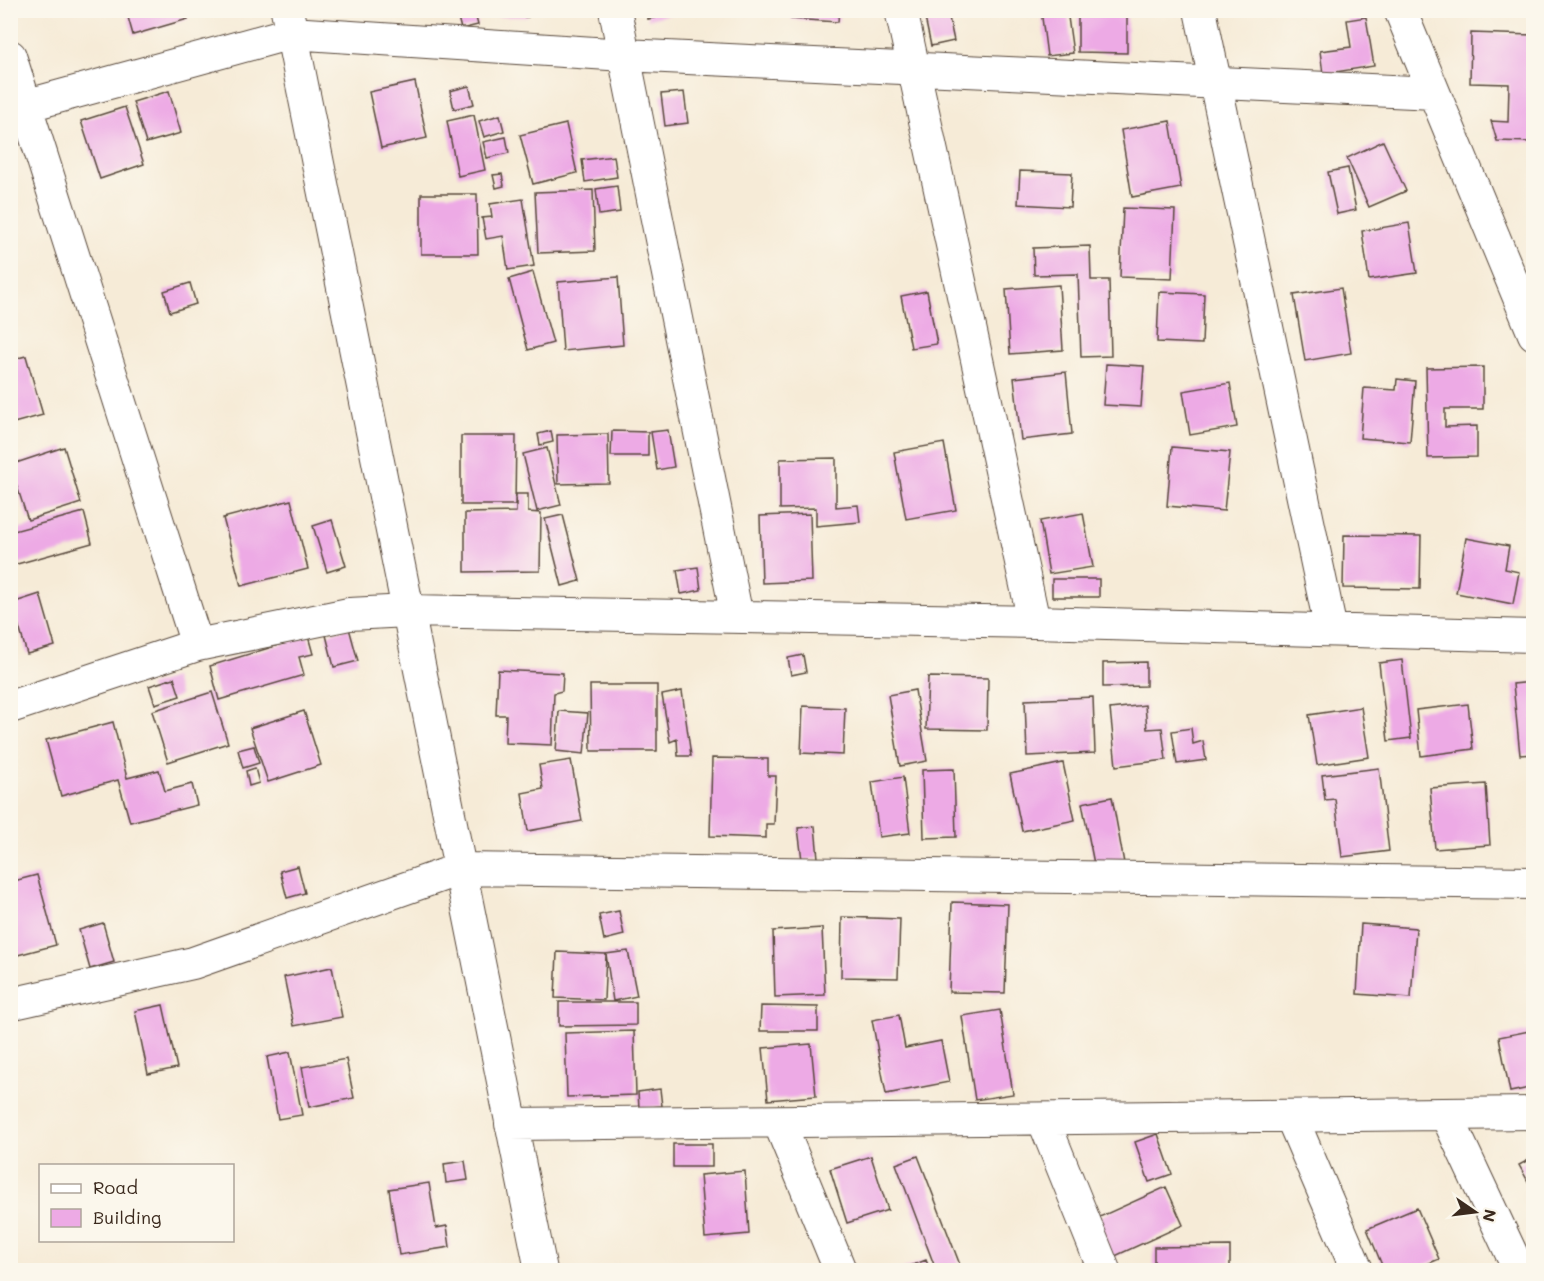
<svg xmlns="http://www.w3.org/2000/svg" width="1544" height="1281" font-family="Mali,sans-serif">
<style>
.building{fill:#edaae5}
.lines{fill:none;stroke-linecap:round;stroke-linejoin:round}
.minor-casing{stroke:#57473a;stroke-width:34}
.minor{stroke:#fff;stroke-width:32}
</style>
<rect width="100%" height="100%" fill="#fbf7ec"/>
<filter id="ink" filterUnits="userSpaceOnUse"><feTurbulence type="fractalNoise" baseFrequency=".0167" numOctaves="2"/><feDisplacementMap in="SourceGraphic" scale="12" xChannelSelector="R" yChannelSelector="G"/><feConvolveMatrix kernelMatrix="1 2 1 2 8 2 1 2 1" color-interpolation-filters="sRGB"/></filter>
<filter id="wash" filterUnits="userSpaceOnUse"><feTurbulence type="fractalNoise" baseFrequency=".008" numOctaves="4" result="noise"/><feDisplacementMap in="SourceGraphic" scale="24" xChannelSelector="R" yChannelSelector="G"/><feGaussianBlur stdDeviation="1.35" result="paint"/><feColorMatrix in="noise" values="0 0 0 0 0 0 0 0 0 0 0 0 0 0 0 0 0 1.4 0 .05"/><feComposite in="paint" operator="in"/></filter>
<g filter="url(#wash)">
<rect width="100%" height="100%" fill="#f6ebd7"/>
<g id="blocks">
<path class="building" d="M 126,10 L 185,10 L 188,19 L 133,35 Z
M 456,10 L 474,10 L 478,25 L 461,29 Z
M 480,10 L 528,10 L 528,17 L 480,16 Z
M 646,10 L 684,10 L 685,11 L 648,19 Z
M 792,10 L 839,10 L 838,22 L 791,19 Z
M 1041,10 L 1067,10 L 1073,53 L 1047,56 Z
M 1078,10 L 1127,10 L 1127,53 L 1078,52 Z
M 948,13 L 954,41 L 931,46 L 925,18 Z
M 1366,17 L 1374,66 L 1323,74 L 1320,51 L 1351,47 L 1347,20 Z
M 1471,33 L 1534,35 L 1533,142 L 1497,141 L 1491,121 L 1508,122 L 1509,84 L 1470,83 Z
M 415,82 L 427,138 L 381,148 L 369,92 Z
M 469,86 L 474,104 L 454,109 L 450,91 Z
M 169,91 L 181,133 L 146,143 L 133,102 Z
M 684,92 L 688,123 L 665,126 L 661,94 Z
M 125,107 L 144,164 L 100,179 L 81,121 Z
M 474,115 L 485,170 L 458,176 L 447,121 Z
M 500,115 L 504,131 L 484,137 L 479,121 Z
M 1170,121 L 1181,188 L 1132,197 L 1121,130 Z
M 566,124 L 577,173 L 533,184 L 520,135 Z
M 506,137 L 509,153 L 487,158 L 483,142 Z
M 1383,141 L 1406,191 L 1369,207 L 1347,158 Z
M 614,156 L 617,177 L 585,182 L 582,160 Z
M 1348,168 L 1356,210 L 1337,214 L 1328,172 Z
M 1020,171 L 1072,173 L 1070,207 L 1018,204 Z
M 502,174 L 504,186 L 496,188 L 493,175 Z
M 617,186 L 620,212 L 599,215 L 596,189 Z
M 593,190 L 595,251 L 538,253 L 535,192 Z
M 421,194 L 477,194 L 478,254 L 421,254 Z
M 523,199 L 534,266 L 508,270 L 503,236 L 486,239 L 482,218 L 492,217 L 490,204 Z
M 1123,208 L 1175,210 L 1172,279 L 1120,277 Z
M 1409,223 L 1417,273 L 1369,280 L 1362,231 Z
M 1090,246 L 1091,280 L 1109,280 L 1111,356 L 1081,357 L 1078,274 L 1034,275 L 1033,248 Z
M 533,272 L 553,343 L 528,350 L 509,279 Z
M 618,277 L 623,345 L 563,351 L 558,282 Z
M 190,283 L 196,304 L 170,312 L 164,291 Z
M 1059,285 L 1063,350 L 1010,354 L 1006,289 Z
M 1341,288 L 1351,353 L 1305,361 L 1294,295 Z
M 927,291 L 937,344 L 911,348 L 901,296 Z
M 1159,292 L 1204,294 L 1202,344 L 1157,342 Z
M 26,356 L 43,415 L 10,424 L 10,360 Z
M 1106,364 L 1144,366 L 1141,407 L 1103,405 Z
M 1483,367 L 1483,409 L 1445,409 L 1445,427 L 1477,426 L 1477,457 L 1428,458 L 1426,368 Z
M 1066,372 L 1072,434 L 1021,440 L 1014,378 Z
M 1397,379 L 1415,381 L 1410,442 L 1360,438 L 1364,388 L 1396,390 Z
M 1230,383 L 1237,427 L 1190,435 L 1183,391 Z
M 668,430 L 674,467 L 657,470 L 651,432 Z
M 551,431 L 553,442 L 540,445 L 538,434 Z
M 612,431 L 648,432 L 648,456 L 611,456 Z
M 608,434 L 609,483 L 558,484 L 557,435 Z
M 461,436 L 516,436 L 515,505 L 461,505 Z
M 944,443 L 956,510 L 906,519 L 894,452 Z
M 64,447 L 81,503 L 28,520 L 10,465 Z
M 1172,447 L 1230,452 L 1224,511 L 1167,506 Z
M 547,448 L 561,505 L 537,511 L 523,454 Z
M 836,458 L 836,507 L 858,505 L 860,522 L 816,526 L 816,508 L 780,509 L 780,459 Z
M 516,494 L 528,494 L 528,512 L 541,513 L 540,571 L 465,572 L 465,513 L 516,512 Z
M 291,500 L 308,569 L 241,586 L 223,518 Z
M 84,512 L 92,543 L 10,566 L 10,532 Z
M 1083,513 L 1093,567 L 1049,574 L 1040,521 Z
M 810,514 L 812,581 L 762,583 L 760,516 Z
M 563,515 L 580,581 L 562,586 L 545,519 Z
M 332,520 L 346,566 L 327,572 L 313,526 Z
M 1344,535 L 1421,536 L 1420,589 L 1343,588 Z
M 1466,538 L 1509,546 L 1505,569 L 1519,572 L 1513,604 L 1456,593 Z
M 698,567 L 701,590 L 681,594 L 677,570 Z
M 1052,579 L 1099,579 L 1099,597 L 1052,597 Z
M 40,594 L 55,646 L 27,654 L 12,603 Z
M 349,628 L 358,661 L 334,667 L 326,635 Z
M 308,636 L 313,654 L 299,657 L 304,675 L 219,700 L 210,666 Z
M 803,655 L 806,672 L 791,675 L 788,658 Z
M 1402,660 L 1411,738 L 1388,741 L 1379,663 Z
M 1146,662 L 1146,686 L 1103,687 L 1103,663 Z
M 498,670 L 563,673 L 562,691 L 554,693 L 552,745 L 505,743 L 506,715 L 496,715 Z
M 928,677 L 988,678 L 987,730 L 926,729 Z
M 174,678 L 180,696 L 155,704 L 149,686 Z
M 1534,682 L 1534,754 L 1520,755 L 1513,684 Z
M 590,685 L 657,685 L 657,751 L 591,751 Z
M 915,690 L 927,761 L 900,766 L 888,695 Z
M 682,691 L 691,756 L 678,756 L 677,739 L 670,742 L 662,695 Z
M 212,692 L 228,743 L 168,762 L 152,711 Z
M 1093,697 L 1095,753 L 1027,756 L 1025,700 Z
M 1468,704 L 1473,749 L 1421,756 L 1416,710 Z
M 1145,705 L 1147,729 L 1162,728 L 1166,760 L 1116,766 L 1110,709 Z
M 803,706 L 845,708 L 843,755 L 801,753 Z
M 1361,707 L 1369,757 L 1317,765 L 1309,715 Z
M 304,711 L 321,765 L 268,782 L 250,728 Z
M 559,711 L 588,713 L 584,754 L 556,751 Z
M 113,722 L 127,778 L 159,770 L 165,791 L 192,784 L 197,805 L 130,822 L 118,780 L 61,796 L 46,740 Z
M 1191,728 L 1193,744 L 1203,741 L 1206,760 L 1177,764 L 1172,731 Z
M 254,746 L 259,763 L 243,768 L 238,750 Z
M 712,758 L 768,759 L 768,776 L 776,776 L 774,824 L 766,824 L 766,838 L 710,836 Z
M 571,760 L 582,821 L 528,831 L 522,793 L 543,789 L 539,765 Z
M 1063,763 L 1075,820 L 1022,831 L 1010,774 Z
M 255,768 L 259,783 L 249,786 L 246,771 Z
M 1379,768 L 1389,851 L 1342,857 L 1335,799 L 1325,800 L 1322,775 Z
M 954,769 L 956,837 L 924,838 L 922,770 Z
M 903,777 L 910,833 L 879,837 L 872,782 Z
M 1486,784 L 1490,845 L 1435,849 L 1430,788 Z
M 1112,797 L 1124,863 L 1095,869 L 1082,803 Z
M 815,826 L 818,858 L 802,860 L 798,828 Z
M 298,866 L 305,893 L 287,898 L 280,871 Z
M 37,875 L 56,945 L 10,957 L 10,882 Z
M 952,902 L 1008,904 L 1005,993 L 949,992 Z
M 619,911 L 624,935 L 604,940 L 599,915 Z
M 842,917 L 900,919 L 898,978 L 841,977 Z
M 103,923 L 114,962 L 90,969 L 79,930 Z
M 1361,924 L 1416,928 L 1411,998 L 1357,994 Z
M 822,928 L 825,995 L 775,997 L 773,931 Z
M 628,951 L 637,996 L 613,1001 L 606,954 Z
M 557,952 L 606,954 L 604,1000 L 555,998 Z
M 332,967 L 342,1017 L 294,1026 L 284,977 Z
M 559,1002 L 636,1002 L 636,1025 L 559,1026 Z
M 163,1005 L 177,1068 L 148,1074 L 135,1011 Z
M 761,1006 L 818,1007 L 818,1031 L 760,1031 Z
M 1000,1010 L 1013,1094 L 975,1100 L 962,1016 Z
M 899,1015 L 905,1048 L 941,1041 L 949,1082 L 886,1094 L 872,1020 Z
M 1534,1030 L 1534,1087 L 1510,1092 L 1499,1037 Z
M 634,1031 L 636,1095 L 567,1097 L 565,1033 Z
M 811,1044 L 816,1096 L 768,1100 L 763,1048 Z
M 290,1052 L 302,1115 L 278,1119 L 267,1057 Z
M 346,1059 L 354,1098 L 309,1107 L 302,1067 Z
M 660,1089 L 662,1106 L 639,1108 L 638,1092 Z
M 1158,1134 L 1172,1174 L 1149,1182 L 1135,1142 Z
M 673,1144 L 712,1144 L 712,1167 L 673,1167 Z
M 871,1156 L 888,1210 L 847,1223 L 830,1169 Z
M 918,1156 L 962,1270 L 936,1270 L 896,1164 Z
M 1534,1157 L 1534,1192 L 1519,1165 Z
M 465,1161 L 468,1180 L 446,1183 L 444,1164 Z
M 745,1171 L 749,1234 L 705,1238 L 700,1175 Z
M 429,1183 L 436,1228 L 447,1226 L 450,1247 L 399,1255 L 389,1189 Z
M 1166,1187 L 1183,1225 L 1113,1257 L 1095,1219 Z
M 1417,1208 L 1439,1259 L 1413,1270 L 1384,1270 L 1367,1229 Z
M 1230,1246 L 1230,1270 L 1154,1270 L 1154,1247 Z
M 926,1260 L 930,1270 L 900,1270 Z"/>
</g>
</g>
<g filter="url(#ink)">
<use href="#blocks" fill-opacity="0" stroke="#57473a" stroke-width="1.5"/>
<g class="lines">
<g class="minor-casing">
<path id="minor" d="M 287,10 L 541,1270
M 615,10 L 737,617
M 901,10 L 1034,622
M 1200,10 L 1331,630
M 1400,10 L 1534,334
M 10,56 L 197,645
M 10,110 L 291,33 L 624,55 L 1434,93
M 10,707 L 197,645 L 349,614 L 408,611 L 1034,622 L 1534,636
M 10,1004 L 193,963 L 460,869 L 1534,883
M 1446,1114 L 1519,1270
M 1291,1116 L 1357,1270
M 1043,1119 L 1104,1270
M 779,1122 L 840,1270
M 511,1124 L 1534,1113"/>
</g>
<use href="#minor" class="minor"/>
</g>
</g>
<rect width="1544" height="1281" fill="none" stroke="#fbf7ec" stroke-width="36"/>
<rect x="39" y="1164" width="195" height="78" fill="#fbf7ec" stroke="#aea59a" stroke-width="1.5"/>
<rect x="51" y="1184" width="30" height="9" fill="#ffffff" stroke="#aea59a" stroke-width="1.5"/>
<text x="93" y="1194" font-size="18" fill="#3b2a1e">Road</text>
<rect x="51" y="1209" width="30" height="18" fill="#edaae5" stroke="#aea59a" stroke-width="1.5"/>
<text x="93" y="1224" font-size="18" fill="#3b2a1e">Building</text>
<g transform="translate(1475 1212) rotate(104)" stroke="#fbf7ec" stroke-width="4.5" paint-order="stroke">
<path d="M0-4.5L10 22L0 15L-10 22Z" fill="#3b2a1e"/>
<text y="-9" font-size="16" font-weight="bold" text-anchor="middle" fill="#3b2a1e">N</text>
</g>
</svg>
